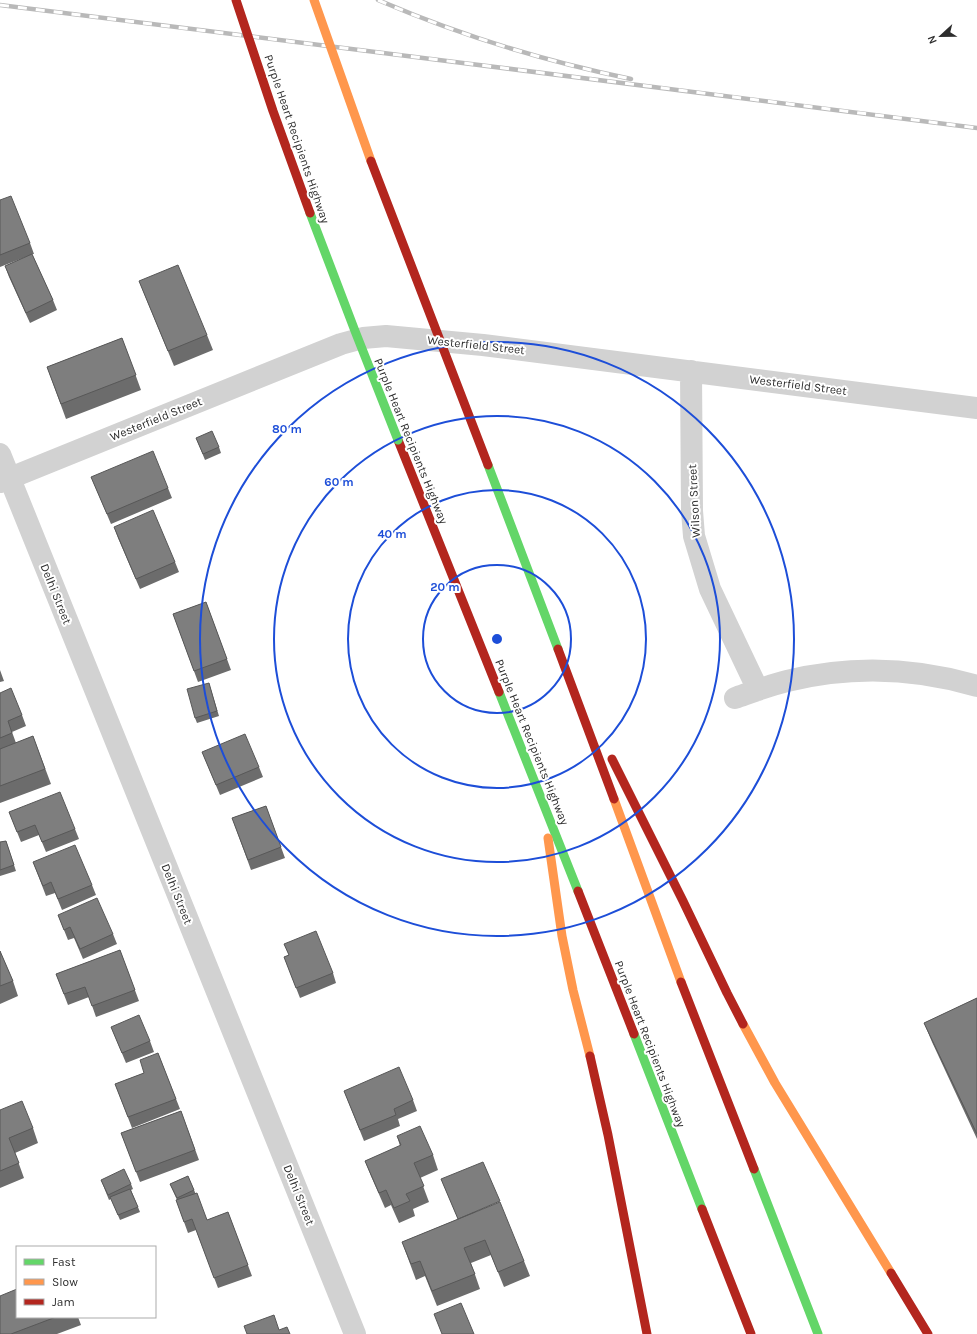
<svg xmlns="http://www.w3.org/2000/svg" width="977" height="1334" font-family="Karla,sans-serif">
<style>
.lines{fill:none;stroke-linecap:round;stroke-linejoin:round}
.street{stroke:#d2d2d2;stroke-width:22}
.fast{stroke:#63d668;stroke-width:9}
.slow{stroke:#ff974d;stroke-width:9}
.jam{stroke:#b3261e;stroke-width:9}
.rail-casing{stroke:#b9b9b9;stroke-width:4.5}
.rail{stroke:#fff;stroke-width:3;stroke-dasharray:9;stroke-linecap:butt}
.fast-bridge{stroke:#63d668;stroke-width:9}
.slow-bridge{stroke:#ff974d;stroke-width:9}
.jam-bridge{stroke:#b3261e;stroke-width:9}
.wall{fill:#6c6c6c}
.building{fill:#7e7e7e;stroke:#585858}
.ring{fill:none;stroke:#1d4ed8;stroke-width:2}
.labels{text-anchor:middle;stroke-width:4;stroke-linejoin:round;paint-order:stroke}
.street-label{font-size:12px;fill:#2d2d2d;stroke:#fff}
.centre{fill:#1d4ed8;stroke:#fff;stroke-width:2}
.ring-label{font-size:12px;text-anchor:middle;font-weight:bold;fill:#1d4ed8;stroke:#fff;stroke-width:4;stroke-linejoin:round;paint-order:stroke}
</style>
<rect width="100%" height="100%" fill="#fff"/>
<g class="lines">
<path class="street" d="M 691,371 L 692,511 L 694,536 L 710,589 L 758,690
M 0,454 L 355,1334
M 0,482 L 341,344 L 363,338 L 386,336 L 483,345 L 977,408
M 735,698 C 752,692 770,685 787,681 C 852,665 913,667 977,686"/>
<path class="fast" d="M 488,465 L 558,649
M 499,692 L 578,891
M 634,1034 L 702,1209
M 754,1169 L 818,1334"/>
<path class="slow" d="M 614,799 L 681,982
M 548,838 L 562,936 L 573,990 L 590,1056
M 743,1024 L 775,1083 L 891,1273"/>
<path class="jam" d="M 398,440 L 499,692
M 558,649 L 614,799
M 612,759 L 683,901 L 727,993 L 743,1024
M 578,891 L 634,1034
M 681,982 L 754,1169
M 590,1056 L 608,1135 L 647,1334
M 702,1209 L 751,1334
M 891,1273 L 928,1334"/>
<g class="rail-casing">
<path id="rail" d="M 378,0 C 459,35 544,61 631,79
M 0,5 C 326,46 651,86 977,128"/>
</g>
<use href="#rail" class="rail"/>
<path class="fast-bridge" d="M 310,213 L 355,331 L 398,440"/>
<path class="slow-bridge" d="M 314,0 L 371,161"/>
<path class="jam-bridge" d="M 236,0 L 273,111 L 310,213
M 371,161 L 488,465"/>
</g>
<path class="wall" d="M 0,200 L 30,243 L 34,254 L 32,254 L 53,300 L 57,310 L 30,323 L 9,277 L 5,266 L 28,256 L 0,267 Z
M 139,281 L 207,335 L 213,350 L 174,366 L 145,296 Z
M 122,338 L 141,390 L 66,419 L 47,367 Z
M 196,438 L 219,447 L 221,453 L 205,460 Z
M 91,477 L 168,488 L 172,498 L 111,524 Z
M 114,527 L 175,562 L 179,572 L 140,589 L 118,538 Z
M 206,602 L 231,670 L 198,682 L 173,614 Z
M 0,670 L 4,681 L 0,682 Z
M 209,683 L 219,716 L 197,723 L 195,718 Z
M 0,693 L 22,715 L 26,726 L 12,732 L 16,743 L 33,736 L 51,784 L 0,803 Z
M 202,752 L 259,767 L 263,777 L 220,795 Z
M 266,806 L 285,858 L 251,870 L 232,818 Z
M 9,812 L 75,829 L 79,839 L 46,852 L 39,835 L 21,842 Z
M 6,841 L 16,871 L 0,876 L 0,842 Z
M 33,862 L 92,885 L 96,895 L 62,910 L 55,893 L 46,896 Z
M 58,915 L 113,934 L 117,944 L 83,959 L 74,938 L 68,940 Z
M 284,944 L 333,973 L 336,983 L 300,998 L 284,957 L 289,955 Z
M 120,950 L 139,1001 L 96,1017 L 89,997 L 68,1005 L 56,974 Z
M 0,951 L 13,981 L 18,996 L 0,1004 Z
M 977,998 L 977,1139 L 932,1042 L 924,1023 Z
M 111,1027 L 150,1041 L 154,1052 L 126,1063 Z
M 158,1053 L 180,1109 L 132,1128 L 115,1084 L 144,1073 Z
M 344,1091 L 413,1100 L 417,1111 L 398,1119 L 400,1126 L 364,1141 Z
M 0,1110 L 33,1128 L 38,1143 L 15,1153 L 24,1178 L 0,1188 Z
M 181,1111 L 199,1160 L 140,1182 L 121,1133 Z
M 397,1136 L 433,1155 L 438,1170 L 420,1178 L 429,1202 L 413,1209 L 415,1216 L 399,1223 L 391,1205 L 385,1208 L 371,1176 L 365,1161 L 400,1146 Z
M 188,1176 L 207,1220 L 228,1212 L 252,1276 L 218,1288 L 196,1230 L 188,1233 L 176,1200 L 177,1200 L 170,1184 Z
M 441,1179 L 524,1261 L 530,1276 L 504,1287 L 491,1255 L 471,1263 L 480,1289 L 437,1306 L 425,1276 L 416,1280 L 402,1242 L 458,1219 Z
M 101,1180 L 131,1184 L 133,1189 L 131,1190 L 140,1212 L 120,1220 L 111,1199 L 109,1200 Z
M 17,1317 L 78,1317 L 81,1325 L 57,1334 L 0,1334 Z"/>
<path class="building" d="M 11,196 L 30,243 L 0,255 L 0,200 Z
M 32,254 L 53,300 L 26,313 L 5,266 Z
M 178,265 L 207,335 L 168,351 L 139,281 Z
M 122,338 L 136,375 L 61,404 L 47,367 Z
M 212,431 L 219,447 L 203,454 L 196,438 Z
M 153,451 L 168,488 L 107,514 L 91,477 Z
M 153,510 L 175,562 L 136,579 L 114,527 Z
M 206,602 L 227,659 L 194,671 L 173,614 Z
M 209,683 L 217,711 L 195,718 L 187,689 Z
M 11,688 L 22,715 L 8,721 L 12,733 L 0,738 L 0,693 Z
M 245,734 L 259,767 L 216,785 L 202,752 Z
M 33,736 L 45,769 L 0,786 L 0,749 Z
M 60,792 L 75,829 L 42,842 L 35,825 L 17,832 L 9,812 Z
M 266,806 L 281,847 L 248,860 L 232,818 Z
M 6,841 L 14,865 L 0,870 L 0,842 Z
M 75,845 L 92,885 L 58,899 L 51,882 L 43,886 L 33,862 Z
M 97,898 L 113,934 L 80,949 L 70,927 L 64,930 L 58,915 Z
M 316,931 L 333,973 L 296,988 L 284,957 L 289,955 L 284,944 Z
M 120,950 L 135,990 L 92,1006 L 85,987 L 64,994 L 56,974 Z
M 0,951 L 13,981 L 0,986 Z
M 977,998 L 977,1134 L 924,1023 Z
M 139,1015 L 150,1041 L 122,1053 L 111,1027 Z
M 158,1053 L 176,1099 L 128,1117 L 115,1084 L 144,1073 L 140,1060 Z
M 399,1067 L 413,1100 L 394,1109 L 396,1115 L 360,1130 L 344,1091 Z
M 22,1101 L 33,1128 L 9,1138 L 19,1163 L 0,1171 L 0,1110 Z
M 181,1111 L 195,1150 L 136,1172 L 121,1133 Z
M 420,1126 L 433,1155 L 414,1163 L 424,1186 L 406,1194 L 410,1201 L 394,1208 L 386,1190 L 379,1193 L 365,1161 L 401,1145 L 397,1136 Z
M 483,1162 L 500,1201 L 458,1219 L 441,1179 Z
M 124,1169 L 131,1184 L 108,1195 L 101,1180 Z
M 188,1176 L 194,1190 L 177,1198 L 170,1184 Z
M 130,1189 L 138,1207 L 118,1215 L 110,1197 Z
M 197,1193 L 207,1220 L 228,1212 L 248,1265 L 214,1278 L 192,1219 L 184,1222 L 176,1200 Z
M 500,1202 L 524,1261 L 498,1272 L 485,1240 L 464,1248 L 475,1274 L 432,1291 L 420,1261 L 411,1264 L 402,1242 Z
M 17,1289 L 17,1317 L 56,1317 L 11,1334 L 0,1334 L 0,1296 Z
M 461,1303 L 474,1334 L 442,1334 L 434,1314 Z
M 274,1315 L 279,1330 L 287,1327 L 290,1334 L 247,1334 L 244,1326 Z"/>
<g class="ring">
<circle cx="497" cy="639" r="74"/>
<circle cx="497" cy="639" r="149"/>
<circle cx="497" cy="639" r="223"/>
<circle cx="497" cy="639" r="297"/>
</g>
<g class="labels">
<g class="street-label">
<text transform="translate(297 139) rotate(71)" y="4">Purple Heart Recipients Highway</text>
<text transform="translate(476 345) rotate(6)" y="4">Westerfield Street</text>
<text transform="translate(798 385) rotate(7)" y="4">Westerfield Street</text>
<text transform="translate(156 419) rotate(-22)" y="4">Westerfield Street</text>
<text transform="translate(411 441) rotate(68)" y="4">Purple Heart Recipients Highway</text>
<text transform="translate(694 501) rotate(-93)" y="4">Wilson Street</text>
<text transform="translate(56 594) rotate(68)" y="4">Delhi Street</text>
<text transform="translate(532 742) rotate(68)" y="4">Purple Heart Recipients Highway</text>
<text transform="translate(177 894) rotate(68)" y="4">Delhi Street</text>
<text transform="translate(650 1044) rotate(69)" y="4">Purple Heart Recipients Highway</text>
<text transform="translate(299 1195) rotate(68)" y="4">Delhi Street</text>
</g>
</g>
<circle cx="497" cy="639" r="6" class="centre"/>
<g class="ring-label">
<text x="287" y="433">80 m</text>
<text x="339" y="486">60 m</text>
<text x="392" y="538">40 m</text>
<text x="445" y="591">20 m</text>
</g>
<rect x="16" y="1246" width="140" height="72" fill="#ffffff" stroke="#ababab"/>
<rect x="24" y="1259" width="20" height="6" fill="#63d668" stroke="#ababab"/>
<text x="52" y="1266" font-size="12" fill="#2d2d2d">Fast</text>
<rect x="24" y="1279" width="20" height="6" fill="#ff974d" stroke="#ababab"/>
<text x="52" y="1286" font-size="12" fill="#2d2d2d">Slow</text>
<rect x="24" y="1299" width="20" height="6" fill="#b3261e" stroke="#ababab"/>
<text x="52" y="1306" font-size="12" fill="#2d2d2d">Jam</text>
<g transform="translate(941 36) rotate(248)" stroke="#ffffff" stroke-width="3" paint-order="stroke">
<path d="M0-3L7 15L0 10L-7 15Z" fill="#2d2d2d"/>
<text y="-6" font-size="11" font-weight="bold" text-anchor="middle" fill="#2d2d2d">N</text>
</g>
</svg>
